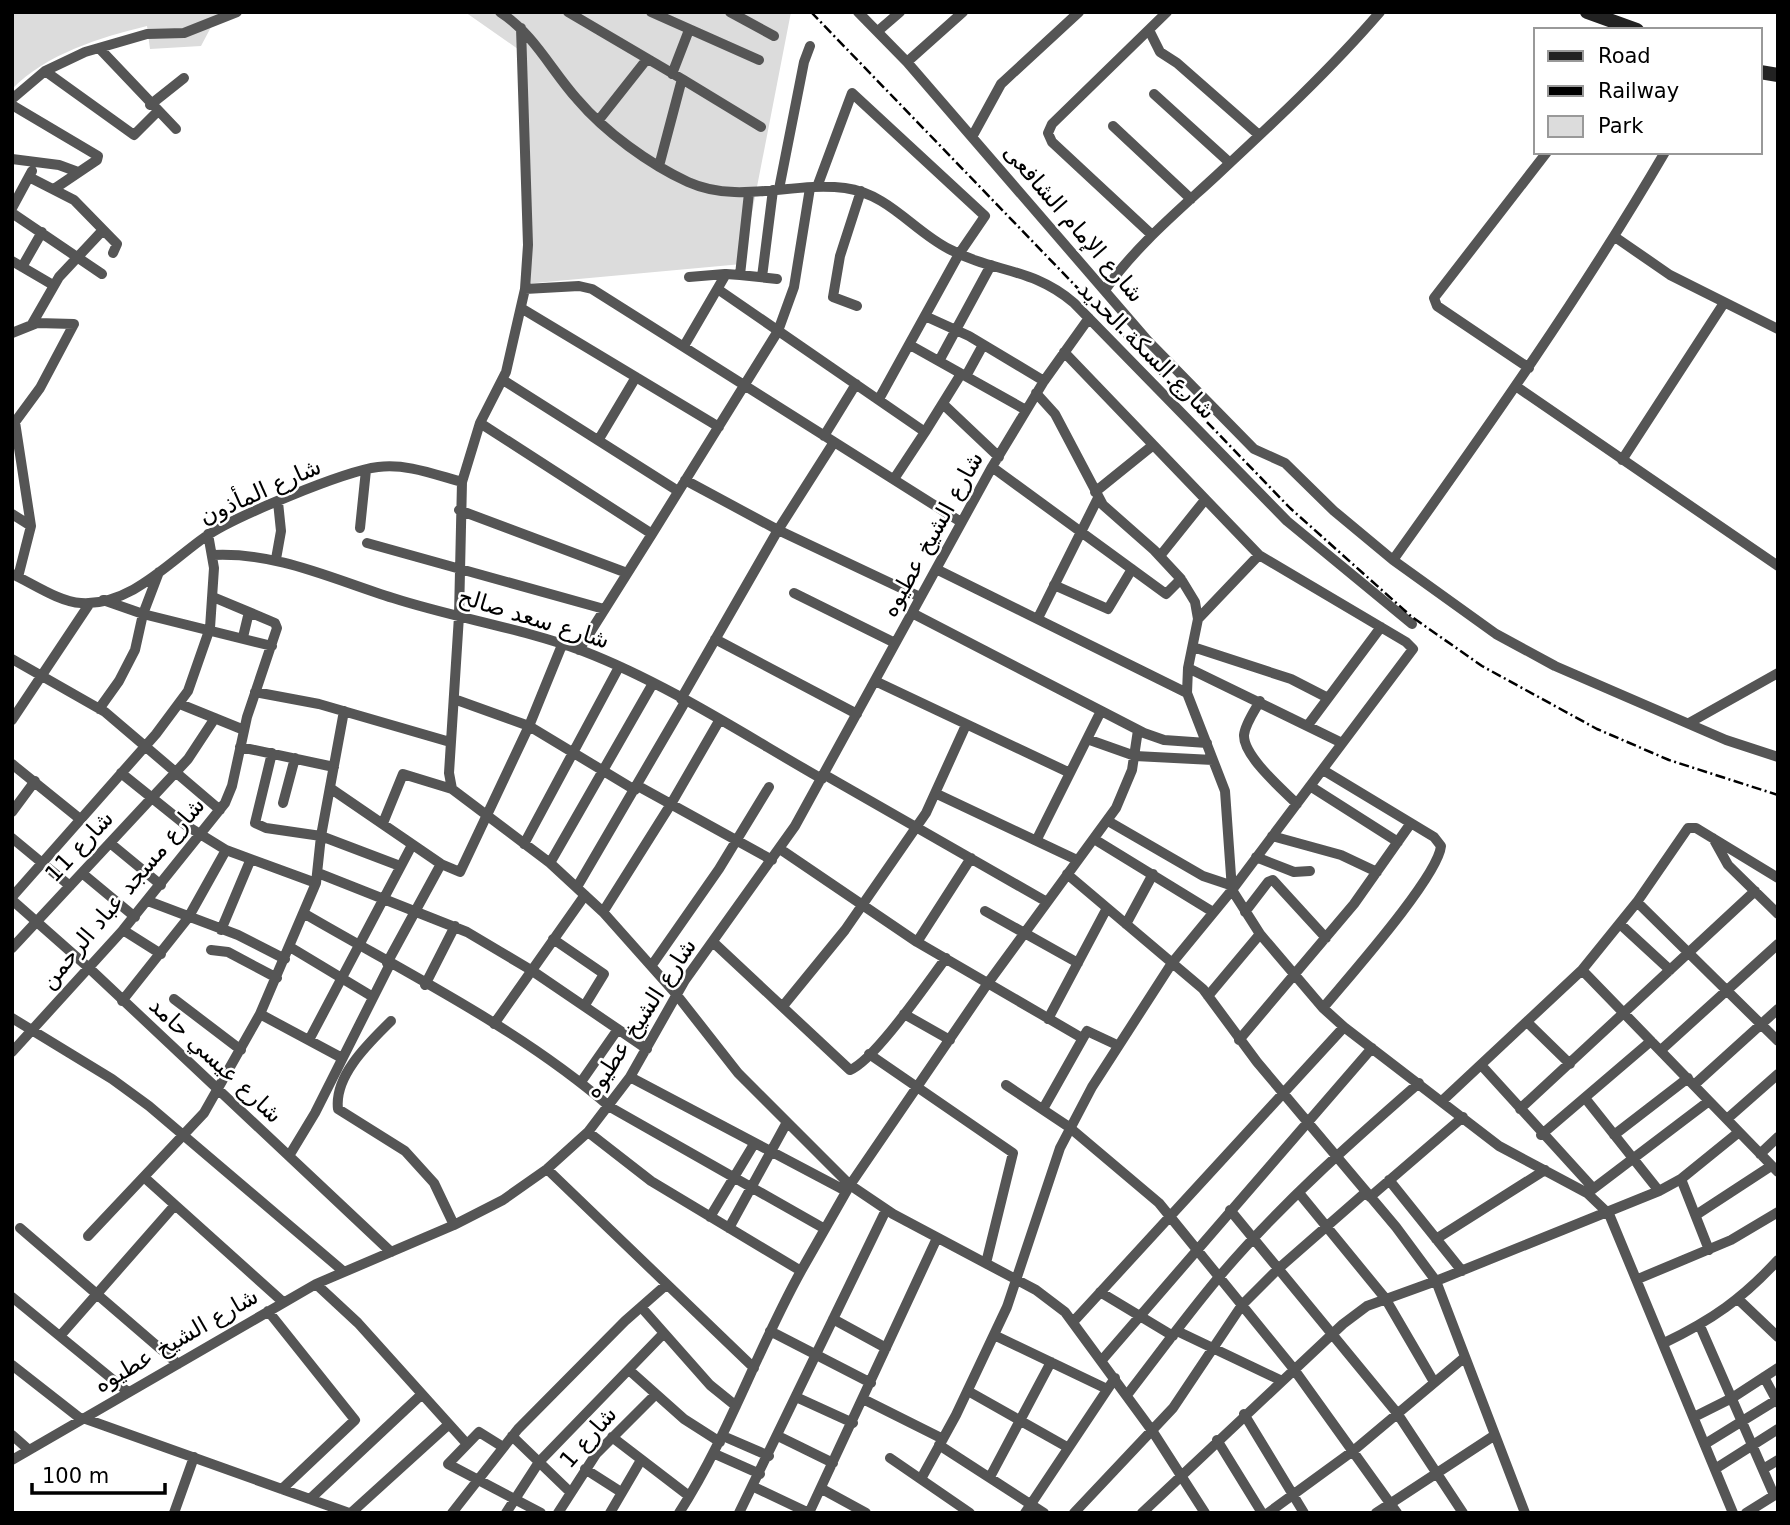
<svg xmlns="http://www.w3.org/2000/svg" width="1790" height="1525" font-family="'DejaVu Sans','Noto Sans Arabic',sans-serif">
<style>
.green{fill:#dcdcdc}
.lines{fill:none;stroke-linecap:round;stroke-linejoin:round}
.street{stroke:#555;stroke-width:10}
.secondary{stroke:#222;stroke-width:14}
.rail{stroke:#000;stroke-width:2.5;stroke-dasharray:10 3.5 2 3.5;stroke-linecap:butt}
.labels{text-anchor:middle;stroke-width:5;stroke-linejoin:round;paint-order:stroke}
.street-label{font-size:23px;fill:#000;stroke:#fff}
</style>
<rect width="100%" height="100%" fill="#fff"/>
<path class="green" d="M 12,12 L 219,12 L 201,46 L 150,49 L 147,26 C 101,37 46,54 12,89 Z
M 465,12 L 791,12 L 742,264 L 524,284 L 525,54 Z"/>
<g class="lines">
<path class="street" d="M 500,12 C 534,34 551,70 577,99 C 605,132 649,164 688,182 C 739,205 792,181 845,188 C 889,194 912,230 949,249 C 994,273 1032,267 1074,303 L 1287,521 L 1412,624
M 568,12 L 682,79
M 651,12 L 759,60
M 730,12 L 774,36
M 858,12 L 907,62 L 1148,341 L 1254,449 L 1285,463 L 1334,511 L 1393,560 L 1496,634 L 1555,666 L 1726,740 L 1778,757
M 521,28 L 528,245 L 525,289 L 506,372 L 480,423 L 462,482 L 459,616 L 449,773 L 452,789 L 550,863 L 603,912 L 676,994 L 738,1073 L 850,1185 L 893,1214 L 1036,1290 L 1065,1312 L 1153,1432 L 1205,1513
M 1149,30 L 1160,52 L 1177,63 L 1259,135
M 878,31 L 900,12
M 99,48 L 176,129
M 907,62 L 963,12
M 45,71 L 134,135 L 157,112
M 672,74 L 689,30
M 1154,94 L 1230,163
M 12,99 L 45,71 L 85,52 L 147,34 L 184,33 L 237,12
M 12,105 L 98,156 L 97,160 L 54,189
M 150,105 L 184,78
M 598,121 L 647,59
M 1113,126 L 1191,199
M 972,137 L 1001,84 L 1079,12
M 12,159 L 59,165 L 78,172
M 659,166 L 682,79 L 761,127
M 29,177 L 74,200 L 117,244 L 113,253
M 817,187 L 852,93 L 985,216 L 959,254 L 879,399
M 779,189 L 804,62 L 810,46
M 12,208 L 32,171
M 12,213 L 102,274
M 1152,235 L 1052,142 L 1048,133 L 1052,124 L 1167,12
M 1615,237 L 1670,275 L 1778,329
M 12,261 L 53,285
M 22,267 L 42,232
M 740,275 L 777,279
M 689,277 L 725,274
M 762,277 L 773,190
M 525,289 L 579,286 L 592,289 L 961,522
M 719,290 L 925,432 L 961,374
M 1105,290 C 1136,246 1177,212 1217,175 C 1273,123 1330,70 1380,12
M 857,306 L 833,297 L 840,256 L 861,191
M 521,308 L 719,427
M 925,316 L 969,336 L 1044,381
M 32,324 L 59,277 L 103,230
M 12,333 L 37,323 L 74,324 L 40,388 L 15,422 L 31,526 L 18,577
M 910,345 L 1026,410
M 684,346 L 726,274 L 740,275 L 749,193
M 939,361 L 991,265
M 1529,368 L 1437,306 L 1434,298 L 1547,152
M 966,376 L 983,345
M 503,380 L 678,491
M 1517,387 L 1778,566
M 1036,393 L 1055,414 L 1103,505 L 1154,550 L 1181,579 L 1195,602 L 1198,619 L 1188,668 L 1187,693 L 1225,791 L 1232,890 L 1260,934 L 1323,1008 L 1344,1027 L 1499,1146 L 1587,1193 L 1609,1214 L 1733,1513
M 943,404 L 999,457
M 480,423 L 652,534 L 778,331 L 794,287 L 810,188
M 824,436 L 856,384
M 599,439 L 636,377
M 1622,460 L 1724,303
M 992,467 L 1166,594 L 1181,579
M 894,479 L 925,432
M 685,480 L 778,530 L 920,597
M 1095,492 L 1152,446
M 459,510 L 627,573
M 12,514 L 31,526
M 360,528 L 366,470
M 367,543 L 604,609
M 213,555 C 278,552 332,579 393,598 C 455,618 521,628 583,651 C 666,683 745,735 822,779
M 1160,556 L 1204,501
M 276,559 L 281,531 L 278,502
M 1393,560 C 1488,427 1582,294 1665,152
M 936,569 L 1187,693
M 12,574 C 32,583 59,602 81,603 C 130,606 168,563 205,537 C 233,517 345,471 378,467 C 406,463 436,475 462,482
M 1054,585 L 1108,609 L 1132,569
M 794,593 L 895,643
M 103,600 L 143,614 L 272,646
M 912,613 L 1144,733 L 1164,740 L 1207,743
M 1038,618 L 1098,498
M 1198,619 L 1259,555
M 243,637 L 249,612
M 715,639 L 857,714
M 1193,647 L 1291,679 L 1328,698
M 579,650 L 652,534
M 12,659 L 105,712 L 220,810
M 1188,668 L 1342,743
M 875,681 L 1070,773
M 255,692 L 319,704 L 450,742
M 454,699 L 529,726 L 635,790
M 681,699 L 778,530 L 834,442
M 1260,701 C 1255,710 1245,724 1244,735 C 1243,756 1283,790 1297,804
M 180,704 L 244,730
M 99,709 L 119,681 L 135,650 L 143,614 L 159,572
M 12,720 L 90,603
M 1689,723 L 1778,673
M 1308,725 L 1381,627
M 1087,739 L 1135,756 L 1213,760
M 240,747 L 334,767
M 272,753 L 255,823 L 266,828 L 321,836 L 400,866
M 12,764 L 80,819
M 1323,770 L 1434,837 L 1441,846 C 1438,877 1347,979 1323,1008
M 121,773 L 187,826 L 226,850 L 316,883
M 825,775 L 1047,902
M 638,786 L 772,860
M 1310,786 L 1398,842
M 330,788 L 441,864 L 460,872 L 529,726 L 562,645
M 937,794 L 1077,860
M 283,803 L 295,758
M 12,812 L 35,781
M 1108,821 L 1203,876 L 1230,885
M 383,823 L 403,774 L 452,789
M 1272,836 L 1341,855 L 1377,872
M 12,838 L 70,886
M 1713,838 L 1728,865 L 1778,914
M 1037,839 L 1101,711
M 1094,839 L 1213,912
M 110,843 L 161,885
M 524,844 L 619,667
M 780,849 L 917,942 L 1082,1038
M 1256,857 L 1294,872 L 1310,871
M 550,863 L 652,685
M 82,873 L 135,917
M 318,873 L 467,932 L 531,970 L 647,1049
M 1067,874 L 1203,989 L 1257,1062 L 1396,1227 L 1436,1281 L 1367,1306 L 1343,1324 L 1142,1513
M 577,887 L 685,702
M 12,897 L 156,734 L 188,691 L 210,628 L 214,568 L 208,534
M 12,900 L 89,968 L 391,1252
M 148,901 L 238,935 L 285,959
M 1637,902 L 1778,1041
M 985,911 L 1078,963
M 603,912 L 671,804 L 719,721
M 1245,912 L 1268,882 L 1273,880 L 1326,938
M 305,914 C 408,974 520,1029 610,1107 L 825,1229
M 1126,924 L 1153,874
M 1620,924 L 1670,970
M 123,930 L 161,954
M 221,930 L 250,861
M 553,939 L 604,974 L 585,1005
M 713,942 L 850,1070 C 874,1061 928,982 946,958
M 917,942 L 971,858
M 290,947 L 373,997
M 12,948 L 188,759 L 215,718
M 211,950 L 228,952 L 277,978
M 387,963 L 441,864
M 652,965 L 719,869 L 769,787
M 1582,970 L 1778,1172
M 425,985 L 455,926
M 1208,996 L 1260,934
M 174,999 L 241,1050
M 122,1001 L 188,918 L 226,850
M 783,1006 L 845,930 L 926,813 L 966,725
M 260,1014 L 342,1058
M 904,1014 L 950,1040
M 12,1018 L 112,1079 L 149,1106 L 343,1271
M 1048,1019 L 1107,908
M 391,1021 C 370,1042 334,1075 338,1109 L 405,1151 L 434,1183 L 454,1225
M 1528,1023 L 1570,1064
M 494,1024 L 585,895
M 309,1040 L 412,845
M 1239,1040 L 1354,904 L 1411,823
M 1661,1050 L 1778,944
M 12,1052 L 123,930 L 225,803 L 232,786 L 247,717 L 277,628 L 275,623 L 213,597
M 869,1054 L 1013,1153 L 986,1263
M 1482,1066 L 1593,1188
M 630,1077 L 846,1191
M 581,1082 L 618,1029
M 1006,1085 L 1069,1127 L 1159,1203 L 1293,1368 L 1397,1513
M 1694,1085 L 1778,1009
M 1585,1098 L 1659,1191
M 1442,1101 L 1582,970 L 1637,902 L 1688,828 L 1696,828 L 1778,878
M 1043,1109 L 1087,1031 L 1117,1045
M 1520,1109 L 1755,891
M 1727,1119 L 1778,1074
M 588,1132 L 651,1181 L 801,1271 L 850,1185 L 988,983 L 1116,808 L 1132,770 L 1138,730
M 1541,1135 L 1651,1041
M 1614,1135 L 1688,1078
M 1760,1154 L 1778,1137
M 289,1156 L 315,1113 L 390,964
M 547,1169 L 754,1368
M 145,1178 L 283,1302
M 1681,1179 L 1709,1250
M 1389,1180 L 1462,1271
M 1589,1192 L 1709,1101
M 1299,1193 L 1385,1298 L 1434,1382
M 1370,1197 L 1463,1117
M 1230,1210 L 1397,1413 L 1463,1513
M 1696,1215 L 1771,1166
M 710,1217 L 754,1144
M 20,1228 L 178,1364
M 729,1228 L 786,1124
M 88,1236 L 204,1113 L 260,1014 L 316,883 L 321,836 L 344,711
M 1436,1239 L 1545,1170
M 1638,1279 L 1731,1240 L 1778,1212
M 316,1284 L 358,1323 L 467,1444
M 1100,1292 L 1173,1336
M 12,1297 L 128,1392
M 1739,1300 L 1778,1337
M 641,1307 L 710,1385 L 736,1406
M 268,1311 L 355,1420 L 282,1489
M 833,1319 L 886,1348
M 1073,1322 L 1344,1027
M 1700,1326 L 1774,1495
M 770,1331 L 871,1383
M 1177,1331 L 1280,1380
M 994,1335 L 1107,1389
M 60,1336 L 175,1205
M 1664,1343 C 1712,1320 1742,1299 1778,1260
M 1102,1360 L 1372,1048
M 12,1365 L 81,1419
M 629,1370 L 684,1419 L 720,1442
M 1764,1377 L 1778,1403
M 968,1391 L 1067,1447
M 1127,1395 C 1158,1355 1187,1315 1219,1277 C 1279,1206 1349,1144 1419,1083
M 796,1397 L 853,1423
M 863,1399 L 943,1439
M 1244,1414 L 1304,1513
M 1694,1417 L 1732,1398 L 1778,1368
M 83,1418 L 349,1513
M 12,1435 L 29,1450
M 512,1436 L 569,1491
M 723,1436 L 769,1456
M 778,1436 L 833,1463
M 612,1437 L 689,1496
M 1217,1440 L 1262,1513
M 1705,1444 L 1778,1399
M 939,1445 L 1044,1513
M 503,1447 L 479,1432 L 448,1464 L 541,1513
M 715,1454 L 760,1474
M 890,1458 L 970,1513
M 12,1460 L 316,1284 L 454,1225 L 503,1200 L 547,1169 L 588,1132 L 630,1077 L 685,980 L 795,826 L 992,467 L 1044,381 L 1089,318
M 585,1469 L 621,1492
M 1715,1469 L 1778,1429
M 1763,1469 L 1778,1460
M 922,1477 L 956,1415 L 1007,1307 L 1060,1148 L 1092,1087 L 1172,963 L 1232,890 L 1413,649 L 1406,642 L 1259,555 L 1064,352
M 990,1477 L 1051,1362
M 754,1487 L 809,1513
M 822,1489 L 866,1513
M 310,1499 L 421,1395
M 174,1513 L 194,1457
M 351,1513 L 448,1425
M 452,1513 L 518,1429 L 625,1321 L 666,1285
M 506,1513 L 539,1462 L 664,1333
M 558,1513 L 596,1454 L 656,1394
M 610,1513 L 641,1460
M 679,1513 C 728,1437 757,1350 801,1271
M 739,1513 L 886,1210
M 809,1513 L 937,1238
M 1025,1513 L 1115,1378
M 1074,1513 L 1173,1408 L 1242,1305 L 1278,1269 L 1366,1192
M 1268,1513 L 1353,1451 L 1465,1357
M 1376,1513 L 1495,1435
M 1525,1513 L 1436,1281 L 1659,1191 L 1681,1179 L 1739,1132
M 1746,1513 L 1778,1493"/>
<path class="secondary" d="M 1587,12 L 1637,30
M 1760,72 L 1778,75"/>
<path class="rail" d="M 811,12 L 1290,508 L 1412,617 L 1482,666 L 1597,729 L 1669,760 L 1778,795"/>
</g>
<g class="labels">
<g class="street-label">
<text transform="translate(1074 223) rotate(49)" y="8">شارع الإمام الشافعى</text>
<text transform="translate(1147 350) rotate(45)" y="8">شارع السكة الحديد</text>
<text transform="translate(260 491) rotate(-24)" y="8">شارع المأذون</text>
<text transform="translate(932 534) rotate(-61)" y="8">شارع الشيخ عطيوه</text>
<text transform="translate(534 618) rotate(17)" y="8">شارع سعد صالح</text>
<text transform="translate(79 846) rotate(-47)" y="8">شارع 11</text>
<text transform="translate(122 893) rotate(-50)" y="8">شارع مسجد عباد الرحمن</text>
<text transform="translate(640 1018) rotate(-57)" y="8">شارع الشيخ عطيوه</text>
<text transform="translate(216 1060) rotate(43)" y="8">شارع عيسي حامد</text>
<text transform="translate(176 1340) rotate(-30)" y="8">شارع الشيخ عطيوه</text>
<text transform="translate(588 1437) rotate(-49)" y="8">شارع 1</text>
</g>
</g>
<rect width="1790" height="1525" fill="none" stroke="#000000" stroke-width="28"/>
<rect x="1534" y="28" width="228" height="126" fill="#ffffff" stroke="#999999" stroke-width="2"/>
<rect x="1548" y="51" width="35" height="10" fill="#222222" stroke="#999999" stroke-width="2"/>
<text x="1598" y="63" font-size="21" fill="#000000">Road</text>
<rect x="1548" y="86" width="35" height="10" fill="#000000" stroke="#999999" stroke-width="2"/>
<text x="1598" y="98" font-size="21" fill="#000000">Railway</text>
<rect x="1548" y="116" width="35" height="21" fill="#dcdcdc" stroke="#999999" stroke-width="2"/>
<text x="1598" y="133" font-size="21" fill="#000000">Park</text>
<path d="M32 1483v10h133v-10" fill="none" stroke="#000000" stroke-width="3.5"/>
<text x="42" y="1483" font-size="21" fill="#000000" stroke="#ffffff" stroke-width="5" paint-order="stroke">100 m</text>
</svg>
